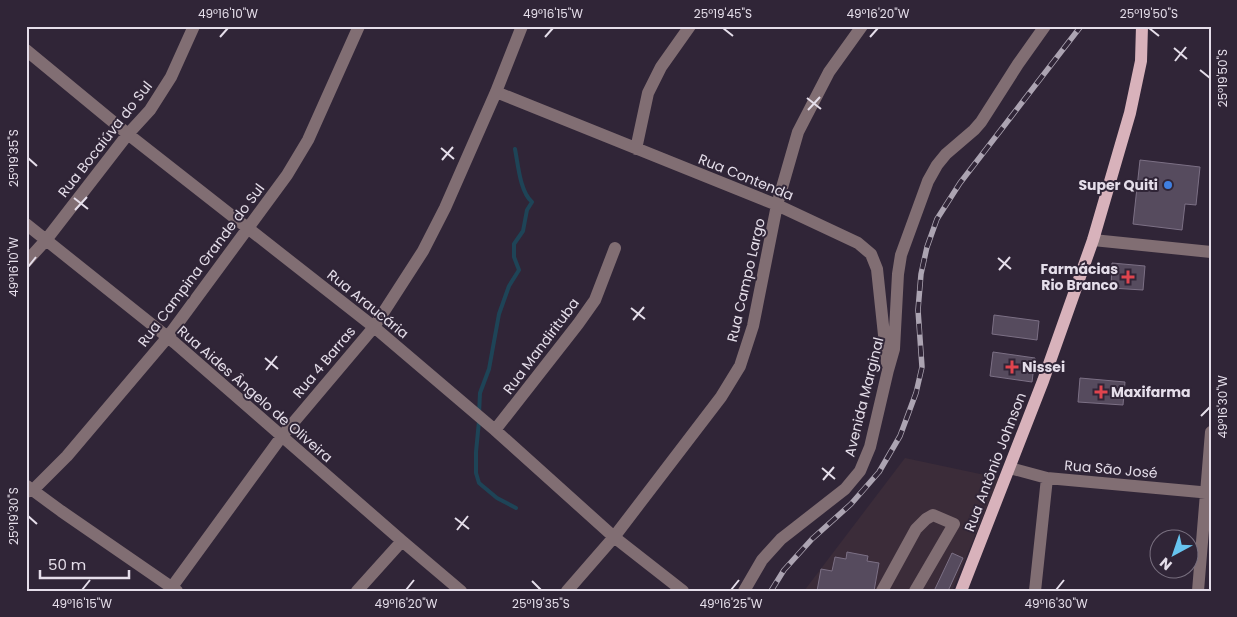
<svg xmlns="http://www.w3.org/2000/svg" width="1237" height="617" font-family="Poppins,sans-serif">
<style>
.industrial{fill:#3b2c39}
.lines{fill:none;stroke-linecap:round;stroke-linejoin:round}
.stream{stroke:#1e4457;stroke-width:4}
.building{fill:#564b5e;stroke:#7c7085}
.minor{stroke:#816e73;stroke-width:12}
.major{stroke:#d8b2bb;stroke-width:12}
.rail-casing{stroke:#aca4b2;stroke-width:5.5}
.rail{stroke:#302537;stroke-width:4;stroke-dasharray:11;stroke-linecap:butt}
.ticks{fill:none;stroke:#e5deea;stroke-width:2}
.shop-dot{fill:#3f7fe0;stroke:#302537;stroke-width:2}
.health-dot{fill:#e0444e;stroke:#302537;stroke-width:2}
.labels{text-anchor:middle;stroke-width:4;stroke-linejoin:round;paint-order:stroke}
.street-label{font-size:14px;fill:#e5deea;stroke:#302537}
.poi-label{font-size:14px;font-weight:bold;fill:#e5deea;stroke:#302537;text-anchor:end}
.neatline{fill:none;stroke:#e5deea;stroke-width:2}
.ticks-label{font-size:12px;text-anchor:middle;fill:#e5deea}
</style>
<rect width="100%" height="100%" fill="#302537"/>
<path class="industrial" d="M 905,458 L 999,478 L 952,591 L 804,591 Z"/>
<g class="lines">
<path class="stream" d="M 479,414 L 480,393 L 489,369 L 499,314 L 509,286 L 519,270 L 514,257 L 514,244 L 523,231 L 527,210 L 532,202 C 520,192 518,164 515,149
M 479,421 L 476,452 L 476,473 L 479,483 L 497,498 L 516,508"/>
</g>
<path class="building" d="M 1140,160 L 1200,167 L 1196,205 L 1185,204 L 1182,230 L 1133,224 Z
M 1112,263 L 1145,266 L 1143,290 L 1111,288 Z
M 994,315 L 1039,321 L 1037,340 L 992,334 Z
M 993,352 L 1035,358 L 1032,382 L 990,376 Z
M 1080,378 L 1125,382 L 1123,405 L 1078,402 Z
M 847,552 L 868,556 L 867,561 L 879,563 L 874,591 L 817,591 L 821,569 L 832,571 L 835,557 L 846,559 Z
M 952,553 L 963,558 L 948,591 L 934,591 Z"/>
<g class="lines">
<path class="minor" d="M 26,50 L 129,135 L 374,327 L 495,430 L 614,537 L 683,591
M 496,92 L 777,205 L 858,243 L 871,254 L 877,269 L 887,363
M 636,149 L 648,93 L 661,67 L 690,26
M 26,224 L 175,343 L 402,541 L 461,591
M 1093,240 L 1211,252
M 26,262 L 46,240 L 128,134 L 150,110 L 171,77 L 194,26
M 495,430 L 578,324 L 595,300 L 615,248
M 1010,468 L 1047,478 L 1211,493
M 27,486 L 61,511 L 177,591
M 26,492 L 33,490 L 67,456 L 167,338 L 287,175 L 308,140 L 359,26
M 169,591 L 282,436 L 374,327 L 423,251 L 445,208 L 496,92 L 522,26
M 357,591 L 402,541
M 567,591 L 614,537 L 721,397 L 740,366 L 753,326 L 777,205 L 798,132 L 829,72 L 862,26
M 744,591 L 762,560 L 781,539 L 845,489 L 860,471 L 870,447 L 888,370 L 894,349 L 898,274 L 901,255 L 928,181 L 937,165 L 946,154 L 974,130 L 981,122 L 1018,64 L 1045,26
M 882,591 L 916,529 L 926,519 L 933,515 L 954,524 L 915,591
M 1035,591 L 1047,478
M 1198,591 L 1211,432"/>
<path class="major" d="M 961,591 L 1043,381 L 1093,240 L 1130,113 L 1141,61 L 1142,26"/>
<g class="rail-casing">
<path id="rail" d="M 771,591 L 784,570 L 812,539 L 851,504 L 879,472 L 900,436 L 916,393 L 922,367 L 918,310 L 921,274 L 927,247 L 937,219 L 960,183 L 1081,26"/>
</g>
<use href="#rail" class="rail"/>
</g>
<path class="ticks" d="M 723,28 L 733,36M 1149,28 L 1159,36M 220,37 L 228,28M 545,37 L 553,28M 870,37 L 878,28M 1174,48 L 1187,59M 1175,61 L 1186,47M 1200,70 L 1210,78M 807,98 L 821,109M 808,110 L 820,97M 441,148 L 454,159M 28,158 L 37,166M 442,160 L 453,147M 74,198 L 88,209M 75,210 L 87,197M 998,258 L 1011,269M 28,267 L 36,257M 999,270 L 1010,257M 631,308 L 645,319M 633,320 L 644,307M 265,358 L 278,369M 266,370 L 277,356M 1201,416 L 1210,407M 822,468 L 835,479M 823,480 L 834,467M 28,516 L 37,524M 455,518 L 469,529M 457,530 L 468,516M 532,581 L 541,590M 82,590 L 90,580M 406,590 L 414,580M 731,590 L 739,580M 1056,590 L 1064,580"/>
<circle class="shop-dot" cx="1168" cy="185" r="5"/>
<g class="health-dot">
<path d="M1125.5 269.5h5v5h5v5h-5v5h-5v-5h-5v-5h5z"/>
<path d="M1009.5 359.5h5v5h5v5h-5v5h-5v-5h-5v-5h5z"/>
<path d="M1098.5 384.5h5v5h5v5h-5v5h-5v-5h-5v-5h5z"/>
</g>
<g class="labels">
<g class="street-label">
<text transform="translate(105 139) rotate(-52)" y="5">Rua Bocaiúva do Sul</text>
<text transform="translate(746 177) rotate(22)" y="5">Rua Contenda</text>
<text transform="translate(201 265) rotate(-53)" y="5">Rua Campina Grande do Sul</text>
<text transform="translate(746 280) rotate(-77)" y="5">Rua Campo Largo</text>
<text transform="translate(368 304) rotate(39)" y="5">Rua Araucária</text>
<text transform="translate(541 346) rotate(-53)" y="5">Rua Mandirituba</text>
<text transform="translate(324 362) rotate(-50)" y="5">Rua 4 Barras</text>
<text transform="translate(255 394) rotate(41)" y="5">Rua Aides Ângelo de Oliveira</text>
<text transform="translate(864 397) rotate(-76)" y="5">Avenida Marginal</text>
<text transform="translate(995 462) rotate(-69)" y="5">Rua Antônio Johnson</text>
<text transform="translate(1111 469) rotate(5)" y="5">Rua São José</text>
</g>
<g class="poi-label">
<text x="1158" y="190">Super Quiti</text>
<text x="1118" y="274">Farmácias<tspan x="1118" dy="16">Rio Branco</tspan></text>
<text x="1022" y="372" text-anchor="start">Nissei</text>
<text x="1111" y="397" text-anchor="start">Maxifarma</text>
</g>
</g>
<rect width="1237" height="617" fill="none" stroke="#302537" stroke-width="55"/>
<g transform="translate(1174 554) rotate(220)"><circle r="24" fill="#302537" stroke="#786f7f"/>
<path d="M0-4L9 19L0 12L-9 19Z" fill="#67c4ef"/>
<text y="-8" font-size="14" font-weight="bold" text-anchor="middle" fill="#e5deea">N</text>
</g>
<path d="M40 570v8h89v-8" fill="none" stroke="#e5deea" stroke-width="2.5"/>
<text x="48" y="570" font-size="15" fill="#e5deea" stroke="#302537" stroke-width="4" paint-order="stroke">50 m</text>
<rect x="28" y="28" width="1182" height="562" class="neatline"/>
<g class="ticks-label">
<text x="228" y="18">49°16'10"W</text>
<text x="553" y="18">49°16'15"W</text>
<text x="723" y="18">25°19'45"S</text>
<text x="878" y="18">49°16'20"W</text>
<text x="1149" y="18">25°19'50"S</text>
<text transform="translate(1223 78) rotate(-90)" y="4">25°19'50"S</text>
<text transform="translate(14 158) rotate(-90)" y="4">25°19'35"S</text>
<text transform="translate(14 267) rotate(-90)" y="4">49°16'10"W</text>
<text transform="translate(1223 407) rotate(-90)" y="4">49°16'30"W</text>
<text transform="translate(14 516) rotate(-90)" y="4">25°19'30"S</text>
<text x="82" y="608">49°16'15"W</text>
<text x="406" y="608">49°16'20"W</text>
<text x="541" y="608">25°19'35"S</text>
<text x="731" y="608">49°16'25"W</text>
<text x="1056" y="608">49°16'30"W</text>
</g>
</svg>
